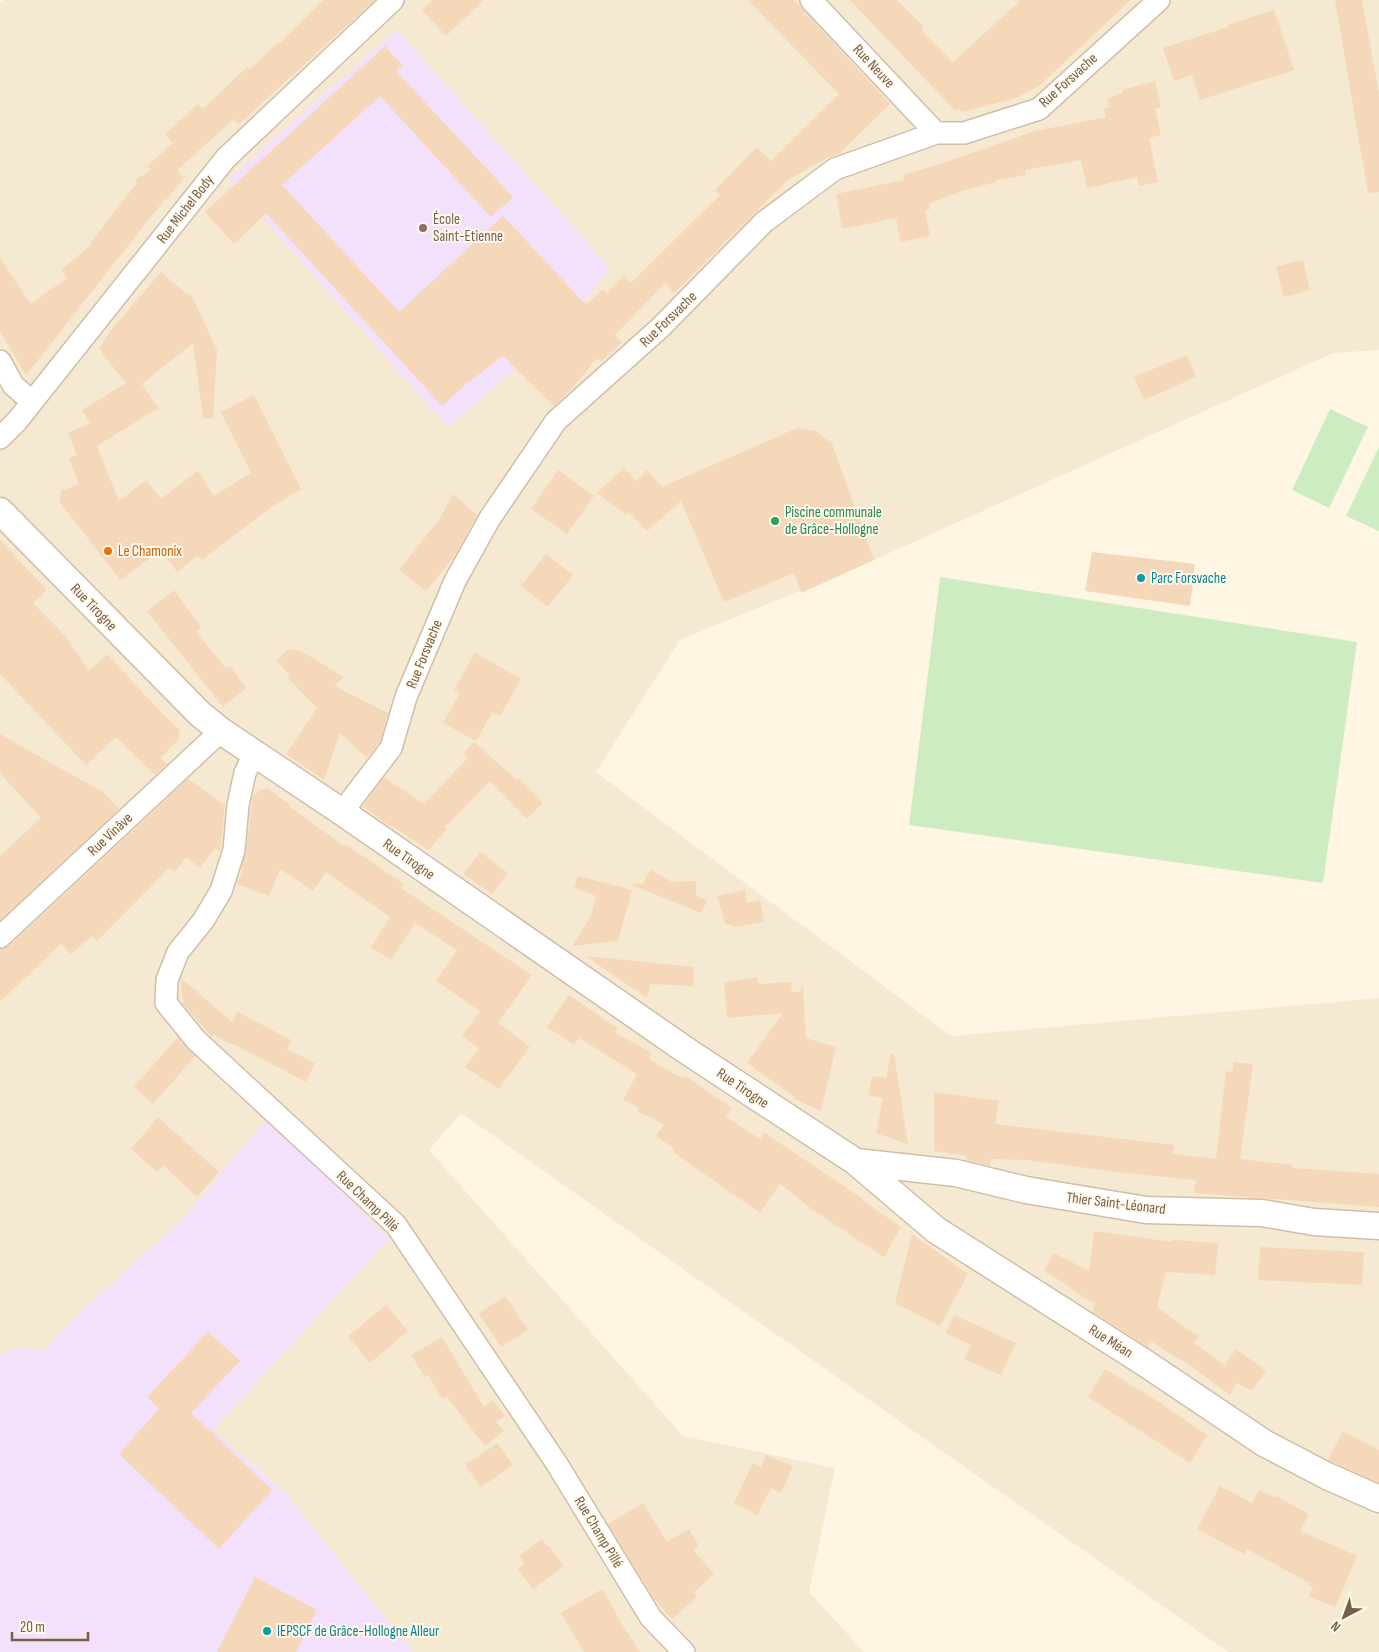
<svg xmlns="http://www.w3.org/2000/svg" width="1379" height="1652" font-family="'Sofia Sans Condensed',sans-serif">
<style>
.residential{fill:#f6e9d1}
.education{fill:#f3e0fa}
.grass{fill:#ceecc1}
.building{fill:#f5d7b9}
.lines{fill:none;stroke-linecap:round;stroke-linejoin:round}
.minor-casing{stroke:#d0bea9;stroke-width:24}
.tertiary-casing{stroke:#d0bea9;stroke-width:29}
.minor{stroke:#fff;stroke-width:21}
.tertiary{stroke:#fff;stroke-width:26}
.education-dot{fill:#8d6e63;stroke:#fff9eb;stroke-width:2}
.leisure-dot{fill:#2e9e5b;stroke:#fff9eb;stroke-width:2}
.food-dot{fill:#e8710a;stroke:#fff9eb;stroke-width:2}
.culture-dot{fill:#0f9aa8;stroke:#fff9eb;stroke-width:2}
.labels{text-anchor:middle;stroke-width:4;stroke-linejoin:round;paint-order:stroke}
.street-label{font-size:15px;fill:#785d47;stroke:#fff9eb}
.education-label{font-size:15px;fill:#785e54;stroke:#fff9eb;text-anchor:start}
.leisure-label{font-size:15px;fill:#27864d;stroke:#fff9eb;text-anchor:start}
.food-label{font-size:15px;fill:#c56008;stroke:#fff9eb;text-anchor:start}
.culture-label{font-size:15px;fill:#0d838f;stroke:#fff9eb;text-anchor:start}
</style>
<rect width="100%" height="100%" fill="#fef6e3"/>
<path class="residential" d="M 4,0 L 1379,0 L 1379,350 L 1333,353 L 874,560 L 680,640 L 596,772 L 951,1036 L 1379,998 L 1379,1652 L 1228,1652 L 461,1113 L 429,1150 L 683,1436 L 835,1468 L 809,1592 L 864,1652 L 0,1652 L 0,3 Z"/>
<path class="education" d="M 397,30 L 610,268 L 566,324 L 448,427 L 228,179 Z
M 268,1117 L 389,1239 L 213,1430 L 286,1494 L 413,1652 L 0,1652 L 0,1354 L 18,1347 L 43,1351 L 81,1311 L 181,1221 Z"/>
<path class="grass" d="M 1330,409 L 1368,427 L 1329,508 L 1292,490 Z
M 1379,447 L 1379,531 L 1346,516 Z
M 940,577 L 1357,642 L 1323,883 L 909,825 Z"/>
<path class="building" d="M 323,0 L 375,0 L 239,124 L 234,119 L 177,170 L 184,178 L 166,200 L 165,199 L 26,375 L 0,331 L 0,258 L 31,304 L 67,278 L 61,270 L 92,244 L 91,242 L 137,183 L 135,180 L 151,170 L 147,166 L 173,143 L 165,134 L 198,104 L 203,109 L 247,67 L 250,69 L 278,43 L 279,44 Z
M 433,0 L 484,0 L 446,36 L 422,10 Z
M 748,0 L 794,0 L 890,104 L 839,154 L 829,157 L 789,179 L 674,293 L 665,283 L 615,335 L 622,342 L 601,362 L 597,358 L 574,386 L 554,406 L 503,356 L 465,385 L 442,406 L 266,213 L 234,244 L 205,212 L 385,46 L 402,65 L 396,71 L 513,197 L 491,217 L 380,96 L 282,185 L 399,312 L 503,216 L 586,305 L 603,289 L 607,293 L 624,276 L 631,283 L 720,195 L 715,190 L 757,147 L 771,161 L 839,94 Z
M 850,0 L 897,0 L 924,27 L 921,30 L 953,62 L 1021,0 L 1131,0 L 1040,85 L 1016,98 L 962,112 L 959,109 L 955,110 L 940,95 Z
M 1335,0 L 1362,0 L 1379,93 L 1379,192 L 1368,193 Z
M 1274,10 L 1294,70 L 1200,100 L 1192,75 L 1174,81 L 1163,48 L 1228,27 L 1227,25 Z
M 1155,81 L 1161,107 L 1155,108 L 1161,135 L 1149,138 L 1158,182 L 1139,186 L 1137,177 L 1087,188 L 1081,160 L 1025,170 L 1026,175 L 996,180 L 997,182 L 964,190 L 929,204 L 930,209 L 925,210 L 930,236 L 900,242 L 896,218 L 842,229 L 836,194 L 904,180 L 903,175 L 938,165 L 1035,131 L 1106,117 L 1104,109 L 1109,108 L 1107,99 L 1123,92 L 1122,90 Z
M 1303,260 L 1310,290 L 1284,297 L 1276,267 Z
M 161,272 L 186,293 L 192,296 L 217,350 L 213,418 L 203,418 L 193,343 L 142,384 L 158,408 L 97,446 L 119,501 L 146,480 L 161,499 L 198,471 L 214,496 L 251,473 L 221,412 L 254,395 L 301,489 L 270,508 L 202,560 L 198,555 L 177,572 L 161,550 L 120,580 L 59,501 L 61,491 L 79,484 L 69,458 L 77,455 L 68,433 L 90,423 L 82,410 L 126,383 L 99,349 L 112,329 Z
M 1187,355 L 1196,377 L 1144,400 L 1134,377 Z
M 797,428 L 816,431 L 832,444 L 874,560 L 801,593 L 794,573 L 724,602 L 681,501 L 647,531 L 629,512 L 626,515 L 597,493 L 624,468 L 636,481 L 647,470 L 662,487 Z
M 558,470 L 594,496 L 567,534 L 531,509 Z
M 453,494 L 477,515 L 455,556 L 426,591 L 399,570 L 439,520 Z
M 0,540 L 47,590 L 33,603 L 67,638 L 89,671 L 107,654 L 159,710 L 180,731 L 178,740 L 160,758 L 167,764 L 155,775 L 116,737 L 86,765 L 0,674 Z
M 1092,552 L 1195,564 L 1190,606 L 1085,591 Z
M 546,554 L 573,575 L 548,607 L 521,586 Z
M 174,590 L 201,627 L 196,632 L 226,668 L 230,666 L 246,688 L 223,707 L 147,611 Z
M 288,649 L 301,651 L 344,677 L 334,686 L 388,713 L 380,742 L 367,758 L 340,733 L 324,780 L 286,754 L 317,708 L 288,678 L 290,676 L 277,661 Z
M 475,653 L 521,679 L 500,716 L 492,712 L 476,741 L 443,723 L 460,693 L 454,690 Z
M 0,734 L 104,793 L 119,809 L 0,920 L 0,856 L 41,818 L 0,773 Z
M 474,742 L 517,780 L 519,779 L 543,803 L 527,819 L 490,781 L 445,827 L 447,829 L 428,850 L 392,826 L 391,827 L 363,806 L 384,777 L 424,804 L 468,758 L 463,754 Z
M 188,779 L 225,805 L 220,852 L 215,848 L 200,868 L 186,857 L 175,872 L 169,868 L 97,941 L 92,936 L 71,954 L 61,944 L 0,1002 L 0,949 L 9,946 Z
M 267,788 L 291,806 L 290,807 L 344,846 L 345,844 L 404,884 L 401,888 L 532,975 L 498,1023 L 530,1047 L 499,1089 L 465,1067 L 479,1049 L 462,1036 L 480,1011 L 436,981 L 457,950 L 415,923 L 391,960 L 371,947 L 390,917 L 326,872 L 313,891 L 280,869 L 269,896 L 237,884 L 243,869 L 241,868 L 246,851 L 253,796 L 259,791 Z
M 480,852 L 508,873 L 492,894 L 463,874 Z
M 651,870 L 672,882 L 696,881 L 696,895 L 707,901 L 701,913 L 630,884 L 642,884 Z
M 578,876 L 632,890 L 618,941 L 572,946 L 591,916 L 596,896 L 574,887 Z
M 745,890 L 747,903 L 760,900 L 764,922 L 735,927 L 725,923 L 717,896 Z
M 585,956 L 694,967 L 693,986 L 650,984 L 647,998 Z
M 757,977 L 759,984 L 791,982 L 792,992 L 799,992 L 803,986 L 806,1038 L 836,1047 L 821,1111 L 794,1099 L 795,1097 L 747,1063 L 783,1013 L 727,1018 L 724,983 Z
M 181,978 L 232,1022 L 238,1012 L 291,1040 L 287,1049 L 315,1063 L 306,1082 L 239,1047 L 220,1039 L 214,1034 L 212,1037 L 183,1004 Z
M 569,995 L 617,1028 L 616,1033 L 652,1053 L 649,1059 L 683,1079 L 685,1076 L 732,1108 L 726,1117 L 760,1139 L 765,1133 L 863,1199 L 862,1200 L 901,1227 L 884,1257 L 813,1210 L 780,1184 L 760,1213 L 673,1152 L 675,1149 L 656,1136 L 664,1124 L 637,1111 L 639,1108 L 623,1100 L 637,1074 L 579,1038 L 574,1045 L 547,1027 Z
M 178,1037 L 195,1056 L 153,1104 L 134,1087 Z
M 891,1054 L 894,1054 L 908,1144 L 876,1133 L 883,1098 L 868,1095 L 872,1076 L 886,1078 Z
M 1234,1062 L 1253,1064 L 1240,1159 L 1292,1165 L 1292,1168 L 1379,1174 L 1379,1207 L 1194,1193 L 1196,1180 L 1125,1173 L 1027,1160 L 991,1159 L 990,1166 L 966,1160 L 967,1156 L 934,1151 L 934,1092 L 999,1101 L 995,1124 L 1174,1145 L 1173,1154 L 1216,1159 L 1226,1071 L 1232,1072 Z
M 158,1117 L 219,1172 L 197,1197 L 163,1165 L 157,1172 L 131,1149 Z
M 1094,1231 L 1173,1242 L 1173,1240 L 1218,1243 L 1215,1275 L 1166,1272 L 1157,1307 L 1199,1337 L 1194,1343 L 1225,1365 L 1236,1349 L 1266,1371 L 1252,1391 L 1237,1383 L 1230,1395 L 1183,1360 L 1182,1361 L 1149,1340 L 1148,1347 L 1093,1312 L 1094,1304 L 1044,1270 L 1054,1253 L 1089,1271 Z
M 912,1234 L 968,1274 L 940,1326 L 895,1303 Z
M 1260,1247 L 1364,1252 L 1362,1285 L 1258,1280 Z
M 505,1296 L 528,1330 L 501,1347 L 479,1314 Z
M 386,1305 L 408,1331 L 370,1363 L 348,1336 Z
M 954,1315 L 1016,1343 L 1001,1375 L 964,1359 L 971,1345 L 946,1333 Z
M 208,1332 L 240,1361 L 191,1413 L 272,1490 L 219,1549 L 119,1454 L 159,1409 L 147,1397 Z
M 442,1337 L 484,1407 L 493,1400 L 505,1416 L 496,1422 L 504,1431 L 485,1446 L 447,1397 L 442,1399 L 428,1375 L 425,1377 L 411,1355 Z
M 1105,1369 L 1159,1402 L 1207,1435 L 1190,1463 L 1088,1397 Z
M 1343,1431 L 1379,1450 L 1379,1483 L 1328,1460 Z
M 497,1443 L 513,1465 L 481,1487 L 465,1465 Z
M 766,1455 L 793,1466 L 781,1493 L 771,1488 L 757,1515 L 734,1503 L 753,1463 L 761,1467 Z
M 1220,1486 L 1252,1503 L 1259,1490 L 1275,1498 L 1276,1496 L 1309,1514 L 1300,1531 L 1357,1556 L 1335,1607 L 1309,1596 L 1313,1587 L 1308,1585 L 1309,1583 L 1247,1549 L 1244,1554 L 1197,1529 Z
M 643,1503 L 667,1542 L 689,1529 L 699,1546 L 693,1550 L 714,1574 L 694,1592 L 697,1597 L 672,1619 L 654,1599 L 608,1524 Z
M 542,1539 L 547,1547 L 549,1546 L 564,1566 L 533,1589 L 518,1569 L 525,1563 L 519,1556 Z
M 255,1577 L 317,1610 L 296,1652 L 217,1652 Z
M 602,1589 L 617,1614 L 616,1615 L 640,1652 L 584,1652 L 561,1613 Z"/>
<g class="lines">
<g class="minor-casing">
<path id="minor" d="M 811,0 L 936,133
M 0,361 L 13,385 L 32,402
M 0,438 L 17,421 L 226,158 L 393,0
M 254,754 L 245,773 L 238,805 L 234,850 L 221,891 L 203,921 L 178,952 L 167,980 L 166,1003 L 196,1040 L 396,1225 L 557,1464 L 651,1618 L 684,1652
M 342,812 L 391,748 L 406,697 L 455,581 L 490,518 L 556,421 L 661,327 L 764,222 L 835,169 L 936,133 L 964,133 L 1039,109 L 1159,0
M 0,937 L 221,731"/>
</g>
<g class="tertiary-casing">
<path id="tertiary" d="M 0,511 L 200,714 L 221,731 L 342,812 L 687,1051 L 856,1162 L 936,1230 L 1145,1363 L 1264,1443 L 1327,1476 L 1379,1499
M 856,1162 L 956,1173 L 1026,1190 L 1146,1210 L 1262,1213 L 1314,1222 L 1379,1226"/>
</g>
<use href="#minor" class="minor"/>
<use href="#tertiary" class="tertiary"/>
</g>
<circle class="education-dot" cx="423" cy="228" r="5"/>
<circle class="leisure-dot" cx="775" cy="521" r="5"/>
<circle class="food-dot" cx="108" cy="551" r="5"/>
<g class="culture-dot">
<circle cx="1141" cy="578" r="5"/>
<circle cx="267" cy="1631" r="5"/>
</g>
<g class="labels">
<g class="street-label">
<text transform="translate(874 66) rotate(47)" y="5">Rue Neuve</text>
<text transform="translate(1068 80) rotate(-42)" y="5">Rue Forsvache</text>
<text transform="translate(185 209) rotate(-52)" y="5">Rue Michel Body</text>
<text transform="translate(668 319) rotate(-44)" y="5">Rue Forsvache</text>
<text transform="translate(94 607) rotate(46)" y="5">Rue Tirogne</text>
<text transform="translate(424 654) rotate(-68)" y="5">Rue Forsvache</text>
<text transform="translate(110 834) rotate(-43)" y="5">Rue Vinâve</text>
<text transform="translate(409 859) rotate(35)" y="5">Rue Tirogne</text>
<text transform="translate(743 1088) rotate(34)" y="5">Rue Tirogne</text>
<text transform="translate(368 1201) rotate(44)" y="5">Rue Champ Pillé</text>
<text transform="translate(1116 1203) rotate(7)" y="5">Thier Saint-Léonard</text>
<text transform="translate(1111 1341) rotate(32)" y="5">Rue Méan</text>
<text transform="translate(599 1532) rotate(59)" y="5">Rue Champ Pillé</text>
</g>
<g class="education-label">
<text x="433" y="224">École<tspan x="433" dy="17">Saint-Etienne</tspan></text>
</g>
<g class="leisure-label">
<text x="785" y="517">Piscine communale<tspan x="785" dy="17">de Grâce-Hollogne</tspan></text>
</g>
<g class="food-label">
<text x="118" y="556">Le Chamonix</text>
</g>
<g class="culture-label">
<text x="1151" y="583">Parc Forsvache</text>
<text x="277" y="1636">IEPSCF de Grâce-Hollogne Alleur</text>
</g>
</g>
<g transform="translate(1344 1617) rotate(221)" stroke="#fff9eb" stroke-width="4" paint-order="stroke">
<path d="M0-4L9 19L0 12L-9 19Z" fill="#785d47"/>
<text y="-8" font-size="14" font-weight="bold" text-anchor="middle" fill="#785d47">N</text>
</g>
<path d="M12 1632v8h76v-8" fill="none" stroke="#785d47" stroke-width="2.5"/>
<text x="20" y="1632" font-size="15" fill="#785d47" stroke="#fff9eb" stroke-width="4" paint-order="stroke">20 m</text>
</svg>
